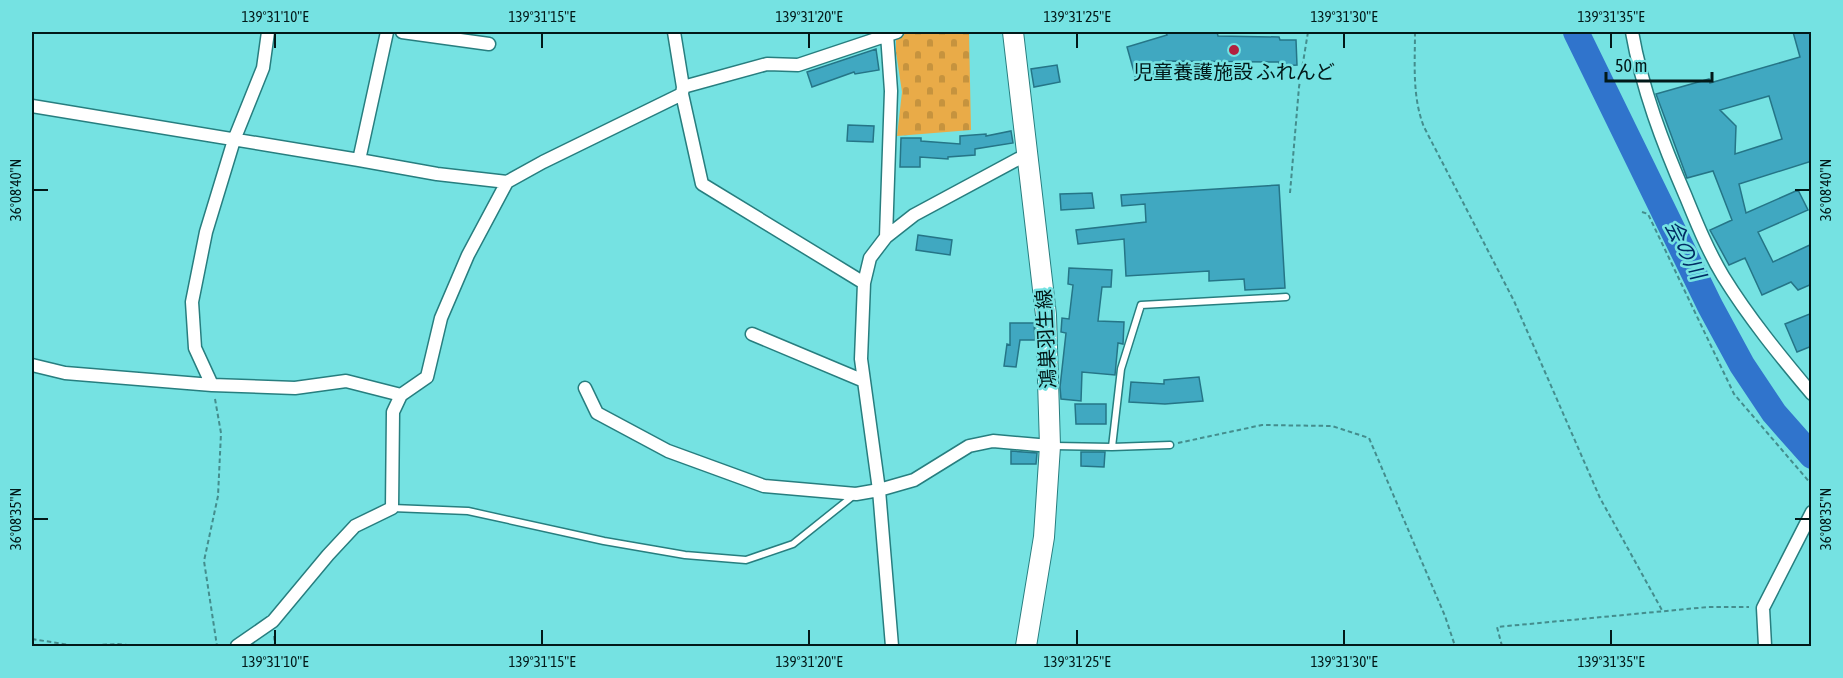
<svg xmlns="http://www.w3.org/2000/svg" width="1843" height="678" font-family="'Asap Condensed','Noto Sans JP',sans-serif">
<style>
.cemetery{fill:url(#cemetery-stones)}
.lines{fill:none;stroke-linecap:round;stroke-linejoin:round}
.river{stroke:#3074cc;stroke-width:26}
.building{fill:#40a8c1;stroke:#257587;stroke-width:1.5;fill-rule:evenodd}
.lane-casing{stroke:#277e7f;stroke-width:9}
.street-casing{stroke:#277e7f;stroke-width:15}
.primary-casing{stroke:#277e7f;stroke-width:22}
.path{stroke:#448d8d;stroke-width:2;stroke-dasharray:4.5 3;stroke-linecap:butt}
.lane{stroke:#fff;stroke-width:6}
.street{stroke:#fff;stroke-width:12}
.primary{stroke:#fff;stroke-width:20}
.ticks{fill:none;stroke:#021919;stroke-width:2}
.poi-dot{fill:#b2203e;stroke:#75e2e2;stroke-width:2}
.labels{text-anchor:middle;stroke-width:5;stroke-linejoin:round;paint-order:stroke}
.poi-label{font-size:20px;fill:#021919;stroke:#75e2e2}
.street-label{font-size:20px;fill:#021919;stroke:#75e2e2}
.water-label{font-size:21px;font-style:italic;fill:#002c64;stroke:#75e2e2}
.neatline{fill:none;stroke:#021919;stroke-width:2}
.ticks-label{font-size:15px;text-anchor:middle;fill:#021919}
</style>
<defs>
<pattern id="cemetery-stones" width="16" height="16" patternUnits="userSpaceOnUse" patternTransform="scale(1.5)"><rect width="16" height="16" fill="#e9ab48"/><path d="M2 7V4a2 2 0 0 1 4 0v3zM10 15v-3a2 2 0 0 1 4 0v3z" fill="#c6933e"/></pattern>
</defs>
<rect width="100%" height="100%" fill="#75e2e2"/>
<path class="cemetery" d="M 915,32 L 969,32 L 971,130 L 897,136 L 902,92 L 896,52 L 896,36 Z"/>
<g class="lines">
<path class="river" d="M 1576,32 L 1710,306 L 1742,365 L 1774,413 L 1812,456"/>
</g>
<path class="building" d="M 1166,32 L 1217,32 L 1218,36 L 1279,37 L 1280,40 L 1296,40 L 1297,65 L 1280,66 L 1279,62 L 1161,61 L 1164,71 L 1136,79 L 1127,47 L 1167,35 Z
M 1793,32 L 1812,32 L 1812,161 L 1739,184 L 1746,213 L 1798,190 L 1808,210 L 1758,232 L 1773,262 L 1812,244 L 1812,284 L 1798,290 L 1791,282 L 1762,295 L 1745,258 L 1729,265 L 1710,230 L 1732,220 L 1713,171 L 1687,178 L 1656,94 L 1709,79 L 1710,83 L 1800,57 ZM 1769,96 L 1782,139 L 1735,154 L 1736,126 L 1720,110 Z
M 876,49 L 879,70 L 855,74 L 854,72 L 812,87 L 807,72 Z
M 1057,65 L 1060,82 L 1034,87 L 1031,69 Z
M 848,125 L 874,126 L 873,142 L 847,141 Z
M 1011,131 L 1013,143 L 975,149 L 975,155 L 948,157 L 948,159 L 920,157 L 920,167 L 900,167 L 901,138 L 921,138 L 921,141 L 960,144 L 960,136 L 986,134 L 986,136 Z
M 1279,185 L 1285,288 L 1245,290 L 1244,279 L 1209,281 L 1209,271 L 1126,276 L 1124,239 L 1078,244 L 1076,230 L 1146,222 L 1145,204 L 1122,206 L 1121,195 Z
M 1092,193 L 1094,208 L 1061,210 L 1060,194 Z
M 918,235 L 952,240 L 950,255 L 916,250 Z
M 1069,268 L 1112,270 L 1111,287 L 1102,287 L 1098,321 L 1124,322 L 1123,344 L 1118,343 L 1115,375 L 1082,372 L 1081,401 L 1061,399 L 1060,387 L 1066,333 L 1061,332 L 1062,318 L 1069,319 L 1073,285 L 1068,284 Z
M 1812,313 L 1812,346 L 1797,352 L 1785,324 Z
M 1010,323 L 1034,323 L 1035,340 L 1020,340 L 1016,367 L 1004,366 L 1007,344 L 1010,345 Z
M 1199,377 L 1203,401 L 1165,404 L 1129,402 L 1131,382 L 1164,384 L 1164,380 Z
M 1075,404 L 1106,404 L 1106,424 L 1076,424 Z
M 1011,451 L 1037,453 L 1036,464 L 1011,464 Z
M 1081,452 L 1105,452 L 1104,467 L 1081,466 Z"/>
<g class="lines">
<g class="lane-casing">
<path id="lane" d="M 1054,446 L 1112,447 L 1170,445
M 1112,447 L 1121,369 L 1141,305 L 1286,297
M 392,508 L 468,511 L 604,541 L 685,555 L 746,560 L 793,544 L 853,496"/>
</g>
<g class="street-casing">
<path id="street" d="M 402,32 L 489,44
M 674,32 L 683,87
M 1632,32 C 1642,89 1663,144 1686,197 C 1697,224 1708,251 1723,276 C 1749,318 1780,356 1812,394
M 682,94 L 702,184 L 864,283
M 32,106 L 359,160 L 387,32
M 359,160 L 437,174 L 507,182 L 543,162 L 682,94 L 683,87 L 767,64 L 798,65 L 897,32
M 886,237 L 891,91 L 887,34
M 752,334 L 864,381
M 32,365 L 65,373 L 212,385 L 295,388 L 346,381 L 401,395 L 427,377 L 441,318 L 468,255 L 507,182
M 212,385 L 195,348 L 192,302 L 206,232 L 234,140 L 263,68 L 268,32
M 585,388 L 597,413 L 668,451 L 764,486 L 856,494 L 879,490 L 914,480 L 969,446 L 993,441 L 1050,446
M 237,646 L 273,621 L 328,555 L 355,526 L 392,508 L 393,412 L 401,395
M 892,646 L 879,490 L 861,359 L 864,283 L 870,258 L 886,237 L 914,215 L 1018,159 L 1028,156
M 1765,646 L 1763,608 L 1812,512"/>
</g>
<g class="primary-casing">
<path id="primary" d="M 1013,32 L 1046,315 L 1050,446 L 1044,537 L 1026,646"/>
</g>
<path class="path" d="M 1415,32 C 1415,63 1412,97 1424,127 L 1514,301 L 1600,498 L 1663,612
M 1290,193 L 1299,87 L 1308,32
M 1642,212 L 1648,214 L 1734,394 L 1812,485
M 215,399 L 221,433 L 218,496 L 204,561 L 217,646
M 1178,443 L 1262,425 L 1332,426 L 1369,438 L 1445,616 L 1455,646
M 274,636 L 275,646
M 32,639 L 76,646
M 80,646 L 118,644 L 136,646
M 1502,646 L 1497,627 L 1708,607 L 1749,607"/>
<use href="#lane" class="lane"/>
<use href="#street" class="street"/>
<use href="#primary" class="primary"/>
</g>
<path class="ticks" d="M 275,33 L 275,48M 542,33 L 542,48M 809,33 L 809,48M 1077,33 L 1077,48M 1344,33 L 1344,48M 1611,33 L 1611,48M 33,190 L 48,190M 1795,190 L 1810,190M 33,519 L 48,519M 1795,519 L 1810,519M 275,630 L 275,645M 542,630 L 542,645M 809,630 L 809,645M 1077,630 L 1077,645M 1344,630 L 1344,645M 1611,630 L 1611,645"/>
<circle class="poi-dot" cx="1234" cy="50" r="6"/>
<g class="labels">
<g class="poi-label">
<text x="1234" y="79">児童養護施設 ふれんど</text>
</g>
<g class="street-label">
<text transform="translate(1046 339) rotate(-93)" y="7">鴻巣羽生線</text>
</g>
<g class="water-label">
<text transform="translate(1685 250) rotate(63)" y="7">会の川</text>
</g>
</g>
<rect width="1843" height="678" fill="none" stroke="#75e2e2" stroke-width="66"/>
<path d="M1606 72v9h106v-9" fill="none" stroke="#021919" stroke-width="3"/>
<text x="1615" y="72" font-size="18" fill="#021919" stroke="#75e2e2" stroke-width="4.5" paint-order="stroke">50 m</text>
<rect x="33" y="33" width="1777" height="612" class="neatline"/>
<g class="ticks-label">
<text x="275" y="22">139°31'10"E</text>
<text x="542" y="22">139°31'15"E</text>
<text x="809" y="22">139°31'20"E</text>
<text x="1077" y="22">139°31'25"E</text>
<text x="1344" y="22">139°31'30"E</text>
<text x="1611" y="22">139°31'35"E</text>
<text transform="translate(16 190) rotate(-90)" y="5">36°08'40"N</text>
<text transform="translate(1826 190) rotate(-90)" y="5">36°08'40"N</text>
<text transform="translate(16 519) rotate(-90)" y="5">36°08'35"N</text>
<text transform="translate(1826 519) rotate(-90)" y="5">36°08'35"N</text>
<text x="275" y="667">139°31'10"E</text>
<text x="542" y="667">139°31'15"E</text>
<text x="809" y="667">139°31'20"E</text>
<text x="1077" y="667">139°31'25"E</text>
<text x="1344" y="667">139°31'30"E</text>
<text x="1611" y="667">139°31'35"E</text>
</g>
</svg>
